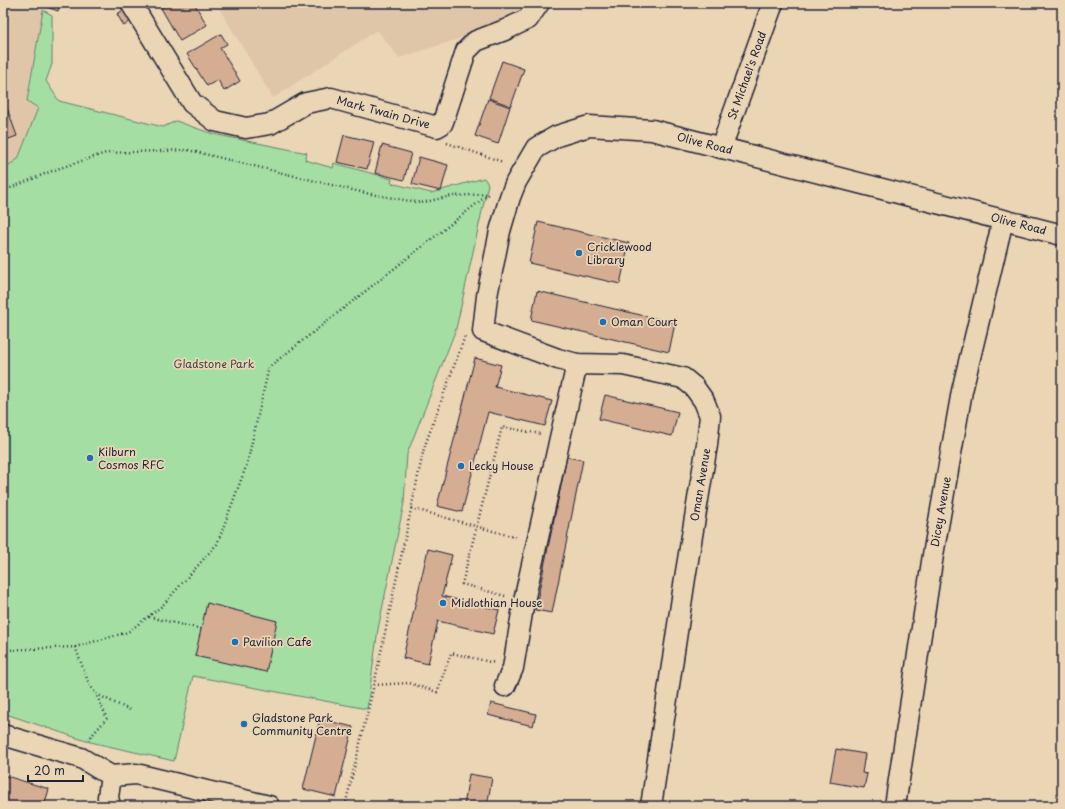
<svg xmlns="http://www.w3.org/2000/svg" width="1065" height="809" font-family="'Playpen Sans',sans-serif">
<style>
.built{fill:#dfc6a8}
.green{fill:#a4dea3;stroke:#63806f}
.building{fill:#d4ad93;stroke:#22223b}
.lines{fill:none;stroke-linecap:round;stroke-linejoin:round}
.minor-casing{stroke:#22223b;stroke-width:23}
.path{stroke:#22223b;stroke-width:2.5;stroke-dasharray:1 3;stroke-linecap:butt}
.minor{stroke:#ead5b4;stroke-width:20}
.poi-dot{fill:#1f6fb2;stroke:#ead5b4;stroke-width:1.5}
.labels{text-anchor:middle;stroke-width:3.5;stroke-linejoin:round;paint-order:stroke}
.street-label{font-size:11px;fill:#22223b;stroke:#ead5b4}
.poi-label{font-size:11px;fill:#22223b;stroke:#ead5b4;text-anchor:start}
.park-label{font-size:11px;fill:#3c4850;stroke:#ead5b4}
</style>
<rect width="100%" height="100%" fill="#ead5b4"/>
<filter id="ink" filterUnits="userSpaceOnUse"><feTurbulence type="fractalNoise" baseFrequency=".025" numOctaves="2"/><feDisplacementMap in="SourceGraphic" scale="8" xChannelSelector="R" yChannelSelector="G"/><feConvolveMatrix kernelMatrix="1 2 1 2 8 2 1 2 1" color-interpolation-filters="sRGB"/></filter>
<g filter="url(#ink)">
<path class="built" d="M 216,3 L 527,3 L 505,24 L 399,58 L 377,30 L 273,98 Z
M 3,4 L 43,10 L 27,101 L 38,108 L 18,159 L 3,169 Z"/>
<path class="green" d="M 43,10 L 52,15 L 52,64 L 46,81 L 59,101 L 163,127 L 176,121 L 213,134 L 307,153 L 305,160 L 333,168 L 334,163 L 392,179 L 391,183 L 431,193 L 484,178 L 488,184 L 456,329 L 407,454 L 404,503 L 378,629 L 367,709 L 193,676 L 174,761 L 86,741 L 3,713 L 3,169 L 18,159 L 38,108 L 27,101 Z"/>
<path class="building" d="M 35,3 L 61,3 L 58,11 Z
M 168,3 L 194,3 L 207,25 L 180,41 L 161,8 Z
M 125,9 L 132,20 L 124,26 L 117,14 Z
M 221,34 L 227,44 L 220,48 L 240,81 L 224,91 L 218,80 L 207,86 L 187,54 Z
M 502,61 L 524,69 L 511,106 L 489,98 Z
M 488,99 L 510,107 L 498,144 L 475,136 Z
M 7,108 L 17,136 L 6,140 L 3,132 L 3,109 Z
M 344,135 L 374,142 L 367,169 L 337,162 Z
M 382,145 L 411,153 L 404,180 L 375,173 Z
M 419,157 L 448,165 L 441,191 L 412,184 Z
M 538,222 L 629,243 L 620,284 L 529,263 Z
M 537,291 L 675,323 L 669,352 L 531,320 Z
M 475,358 L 501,365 L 495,387 L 552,401 L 545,426 L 488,412 L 462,512 L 437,506 Z
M 605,395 L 678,412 L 672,436 L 599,419 Z
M 567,457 L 583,460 L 552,613 L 535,610 Z
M 428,549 L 452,555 L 442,596 L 499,610 L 493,634 L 438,621 L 428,664 L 403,658 Z
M 207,603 L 277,621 L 266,672 L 195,656 Z
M 491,703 L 536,714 L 533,726 L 488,715 Z
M 320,719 L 353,727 L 336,797 L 303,789 Z
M 836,749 L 865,754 L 862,773 L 867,774 L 864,788 L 830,782 Z
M 469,774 L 492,778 L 487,806 L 464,806 Z
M 3,775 L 49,789 L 44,806 L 3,806 Z"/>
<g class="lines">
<g class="minor-casing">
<g id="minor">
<path id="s1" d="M 131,3 L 192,103 L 215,121 L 246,128 L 270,124 L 306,103 L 331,98 L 437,127 L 442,124 L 444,119 L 466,51 L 476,41 L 505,30 L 528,19 L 539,3"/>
<path id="s2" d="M 721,148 L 773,3"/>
<path d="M 505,686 L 513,668 L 524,601 L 560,438 L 577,364"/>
<path d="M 3,735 L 81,758 L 111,776"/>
<path d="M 111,776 L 136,774 L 269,806"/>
<path d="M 110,806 L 108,797 L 111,776"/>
<path id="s3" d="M 651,806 L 685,578 L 707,445 L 710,416 L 704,401 L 694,387 L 683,378 L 623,365 L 577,364 L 558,359 L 483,331 L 487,296 L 500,231 L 510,197 L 516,182 L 536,148 L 557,136 L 589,126 L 652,130 L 1062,235"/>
<path id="s4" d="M 895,806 L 933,555 L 962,391 L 1003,220"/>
</g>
</g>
<path class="path" d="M 447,143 L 503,162
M 3,191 L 57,169 L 106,153 L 188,150 L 365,193 L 421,203 L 451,196 L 488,194
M 411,508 L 518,538
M 505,596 L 462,584 L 502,427 L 541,434
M 149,617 L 201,629
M 75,647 L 89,684 L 96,694 L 130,710
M 3,650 L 75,647 L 128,632 L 162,606 L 217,544 L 247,464 L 269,367 L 489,194
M 374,685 L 409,683 L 437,692 L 451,653 L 495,663
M 88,740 L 107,718 L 96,694
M 345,806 L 374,685 L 424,448 L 465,336"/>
<use href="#minor" class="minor"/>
</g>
</g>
<g class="poi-dot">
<circle cx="579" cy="253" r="4"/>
<circle cx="603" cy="322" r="4"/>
<circle cx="90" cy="458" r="4"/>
<circle cx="461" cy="466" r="4"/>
<circle cx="443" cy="603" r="4"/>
<circle cx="235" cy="642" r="4"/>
<circle cx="244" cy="724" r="4"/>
</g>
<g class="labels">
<g class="street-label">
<text dy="4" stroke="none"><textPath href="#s2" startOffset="77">St Michael's Road</textPath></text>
<text dy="4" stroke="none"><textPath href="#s1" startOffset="324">Mark Twain Drive</textPath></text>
<text dy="4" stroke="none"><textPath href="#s3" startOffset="1017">Olive Road</textPath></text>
<text dy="4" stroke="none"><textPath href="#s3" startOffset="1341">Olive Road</textPath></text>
<text dy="4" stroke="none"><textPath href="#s3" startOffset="325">Oman Avenue</textPath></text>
<text dy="4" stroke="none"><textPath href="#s4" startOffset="298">Dicey Avenue</textPath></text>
</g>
<g class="poi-label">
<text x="587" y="251">Cricklewood<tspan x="587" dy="13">Library</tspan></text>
<text x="611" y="326">Oman Court</text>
<text x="98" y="456">Kilburn<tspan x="98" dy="13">Cosmos RFC</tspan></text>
<text x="469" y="470">Lecky House</text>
<text x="451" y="607">Midlothian House</text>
<text x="243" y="646">Pavilion Cafe</text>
<text x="252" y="722">Gladstone Park<tspan x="252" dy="13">Community Centre</tspan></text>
</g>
<g class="park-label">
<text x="214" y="368">Gladstone Park</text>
</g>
</g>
<rect width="1065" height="809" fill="none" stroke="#ead5b4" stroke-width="16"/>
<rect x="8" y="8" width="1049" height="793" fill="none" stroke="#22223b" stroke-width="1.5" filter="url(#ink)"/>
<path d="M28 775v6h55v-6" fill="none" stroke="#22223b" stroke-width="2"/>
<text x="34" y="775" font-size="12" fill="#22223b" stroke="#ead5b4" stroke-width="3" paint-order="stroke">20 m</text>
</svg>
